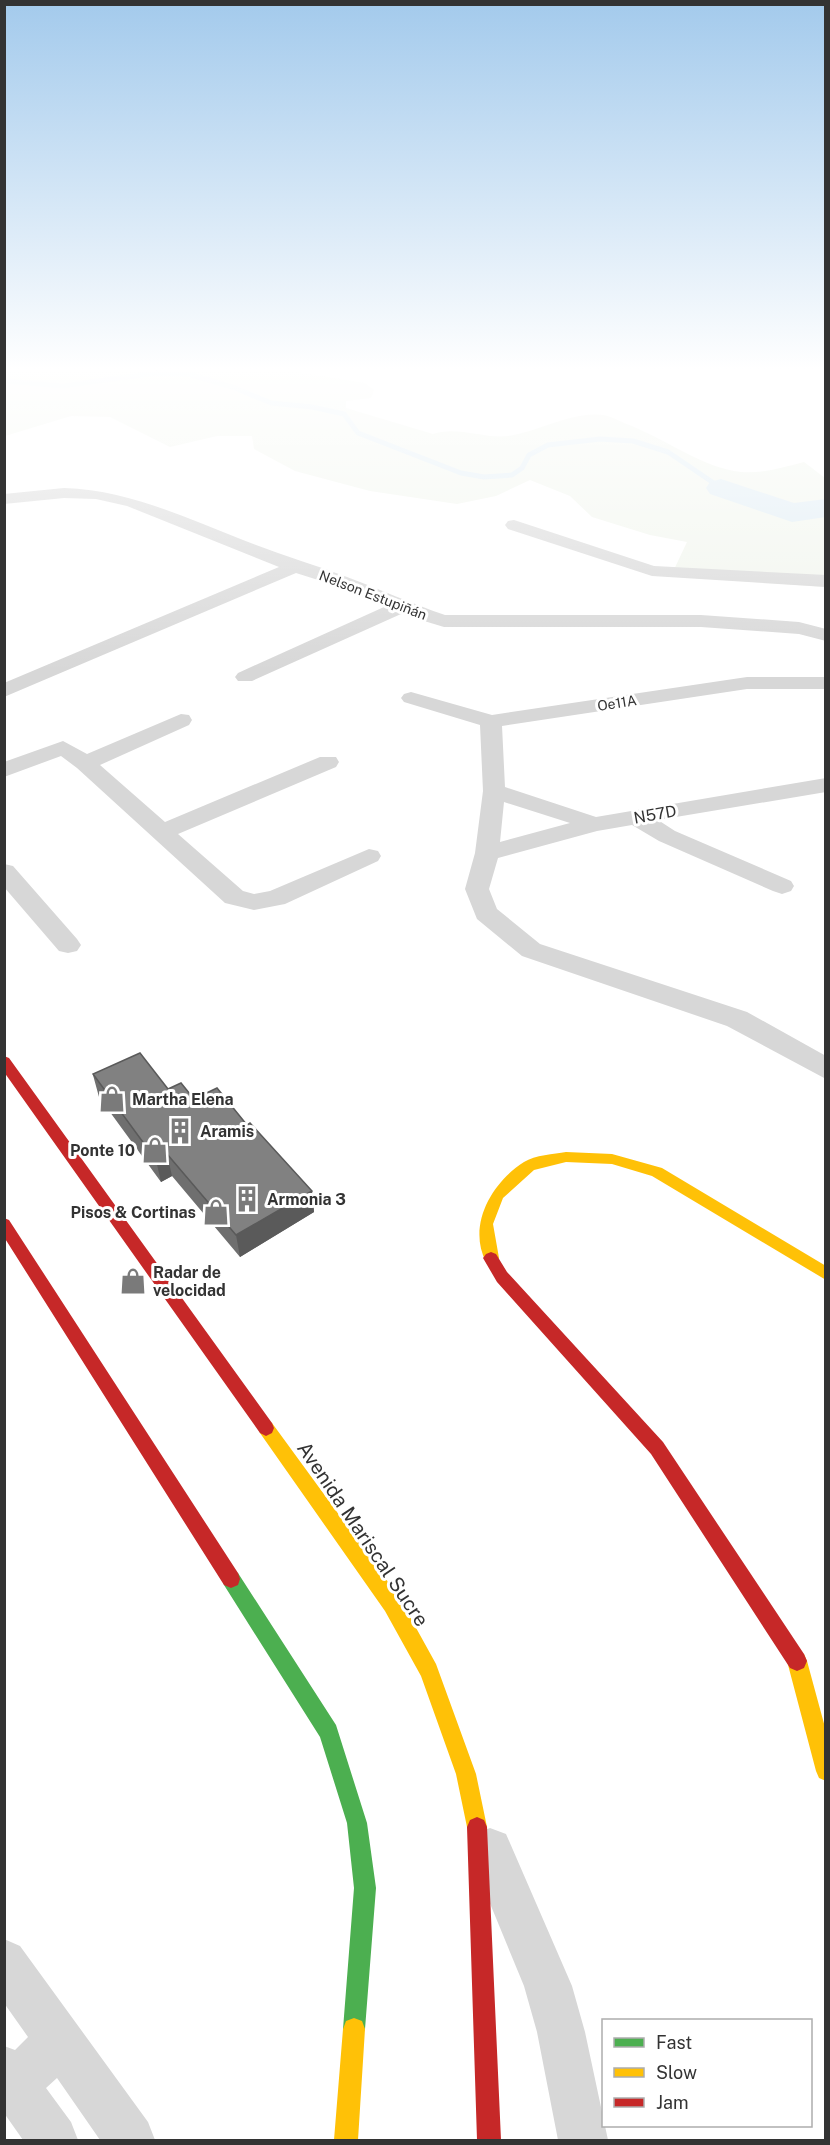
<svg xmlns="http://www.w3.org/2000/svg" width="830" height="2145" font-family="'Public Sans',sans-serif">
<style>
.green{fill:#f1f5ed}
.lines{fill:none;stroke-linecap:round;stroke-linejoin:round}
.stream{stroke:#ddebf3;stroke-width:5}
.river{fill:#ddebf3;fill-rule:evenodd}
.street{fill:#d7d7d7;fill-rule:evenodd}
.fast{fill:#4caf50;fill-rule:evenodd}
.slow{fill:#ffc107;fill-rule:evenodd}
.jam{fill:#c62828;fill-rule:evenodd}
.wall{fill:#6f6f6f}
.shaded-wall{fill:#5a5a5a}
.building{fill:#818181;stroke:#5a5a5a;stroke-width:1.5}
.labels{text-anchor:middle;stroke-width:6;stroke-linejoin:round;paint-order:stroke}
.far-street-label{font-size:14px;fill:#333;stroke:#fff}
.street-label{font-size:16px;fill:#333;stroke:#fff}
.poi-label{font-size:16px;font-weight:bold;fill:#333;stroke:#fff;text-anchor:start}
.near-street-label{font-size:20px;fill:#333;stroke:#fff}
</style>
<rect width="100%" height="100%" fill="#fff"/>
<path class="green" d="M 5,371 L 292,371 L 365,383 L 374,390 L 371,398 L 346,401 L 346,408 L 433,434 C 459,425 487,441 514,435 C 540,430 575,411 603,415 C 610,416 618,420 624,423 C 663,437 702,468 741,472 C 763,474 784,467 804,462 L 825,478 L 825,587 L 671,576 L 687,542 L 650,535 L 592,517 L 570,496 L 530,480 L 496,496 L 457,504 L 370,491 L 295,471 L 254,449 L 252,436 L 217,436 L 170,447 L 110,417 L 71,416 L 5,436 Z"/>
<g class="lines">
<path class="stream" d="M 4,381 L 63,386 L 155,373 L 189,374 L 235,388 L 271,403 L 312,407 L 344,414 L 358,433 L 461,473 L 484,477 L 512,475 L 522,468 L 529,455 L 548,445 L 600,439 L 633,441 L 668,452 L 721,488"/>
<path class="river" d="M 721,479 L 794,503 L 826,499 L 826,517 L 792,522 L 710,494 L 706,488 L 710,482 Z"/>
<path class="street" d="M 64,488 C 128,490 184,517 243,540 C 278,554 312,564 347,577 C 380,589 412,604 445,615 L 701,615 L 799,622 L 826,629 L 826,641 L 799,634 L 701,627 L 444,627 L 401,614 L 252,681 L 238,681 L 235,677 L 238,673 L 384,607 L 334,585 L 296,573 L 4,697 L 4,683 L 279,567 L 127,506 L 96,499 L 64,498 L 4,504 L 4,494 Z
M 514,520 L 654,566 L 826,575 L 826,587 L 652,576 L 508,529 L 505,525 L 508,521 Z
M 747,677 L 826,677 L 826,689 L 747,689 L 502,726 L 505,787 L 596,817 L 826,778 L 826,792 L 658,820 L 675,831 L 791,881 L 794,886 L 791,891 L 782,894 L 773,891 L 659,841 L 632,825 L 597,831 L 498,858 L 489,889 L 497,909 L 540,944 L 747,1012 L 826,1056 L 826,1079 L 727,1026 L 522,956 L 477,919 L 465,889 L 475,853 L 483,791 L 480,725 L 404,702 L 401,698 L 404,694 L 411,692 L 492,715 ZM 504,802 L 570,823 L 500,842 Z
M 181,714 L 189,715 L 192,720 L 189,725 L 100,765 L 165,822 L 320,757 L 336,757 L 339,762 L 336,767 L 178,834 L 243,891 L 254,894 L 270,891 L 369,849 L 378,851 L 381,856 L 378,861 L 285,904 L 254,910 L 225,903 L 77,768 L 61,756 L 4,777 L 4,762 L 63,741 L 87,754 Z
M 4,864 L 13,866 L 77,939 L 81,945 L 77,951 L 68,953 L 59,951 L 4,887 Z
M 490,1828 L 506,1834 L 572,1986 L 585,2032 L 608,2140 L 558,2140 L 537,2032 L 524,1986 L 468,1850 L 474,1834 Z
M 4,1939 L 20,1946 L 148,2122 L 155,2140 L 100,2140 L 57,2078 L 46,2088 L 71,2122 L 78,2140 L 23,2140 L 4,2113 L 4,2046 L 15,2050 L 28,2037 L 4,2003 Z"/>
<path class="fast" d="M 231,1570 L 238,1573 L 336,1725 L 367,1823 L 376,1888 L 365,2029 L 362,2037 L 354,2040 L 346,2037 L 343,2029 L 354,1888 L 347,1823 L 320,1737 L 224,1585 L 222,1579 L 224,1573 Z"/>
<path class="slow" d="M 566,1152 L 612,1154 L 662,1168 L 826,1266 L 826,1280 L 652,1176 L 612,1164 L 566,1162 L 534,1170 L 503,1198 L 493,1224 L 499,1258 L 496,1262 L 491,1264 L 486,1262 C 467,1225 492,1182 524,1162 C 535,1155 554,1154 566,1152 Z
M 266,1420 L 272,1423 L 399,1597 L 436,1664 L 476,1774 L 487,1827 L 484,1834 L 477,1837 L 470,1834 L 467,1827 L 456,1774 L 421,1676 L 385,1611 L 260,1433 L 258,1428 L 260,1423 Z
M 797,1651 L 804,1654 L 807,1661 L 826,1731 L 826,1781 L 819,1778 L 816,1771 L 787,1661 L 790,1654 Z
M 354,2018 L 362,2021 L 365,2029 L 358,2140 L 334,2140 L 343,2029 L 346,2021 Z"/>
<path class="jam" d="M 4,1056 L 9,1058 L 272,1423 L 274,1428 L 272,1433 L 266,1436 L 260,1433 L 4,1072 Z
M 4,1218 L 9,1220 L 238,1573 L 240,1579 L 238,1585 L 231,1588 L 224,1585 L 4,1237 Z
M 491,1252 L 496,1254 L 507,1272 L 663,1442 L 804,1654 L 807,1661 L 804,1668 L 797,1671 L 790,1668 L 651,1454 L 497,1282 L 483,1258 L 486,1254 Z
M 477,1817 L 484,1820 L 487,1827 L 501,2140 L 477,2140 L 467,1827 L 470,1820 Z"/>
</g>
<path class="wall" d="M 93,1075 L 168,1089 L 194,1099 L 247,1125 L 312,1191 L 314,1212 L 240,1257 L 172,1176 L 161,1182 L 99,1097 Z"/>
<path class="shaded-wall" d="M 167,1154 L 172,1176 L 161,1182 L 156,1160 Z
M 312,1191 L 314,1212 L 240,1257 L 236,1235 Z"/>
<path class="building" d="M 140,1053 L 168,1089 L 181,1083 L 194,1099 L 217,1088 L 247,1125 L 250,1123 L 312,1191 L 236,1235 L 167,1154 L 156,1160 L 93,1074 Z"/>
<linearGradient id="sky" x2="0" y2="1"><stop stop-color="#a3caec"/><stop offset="0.55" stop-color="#fff"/><stop offset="1" stop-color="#fff" stop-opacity="0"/></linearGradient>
<rect width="830" height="671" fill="url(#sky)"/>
<defs>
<g id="shop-bare" transform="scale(2.07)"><path d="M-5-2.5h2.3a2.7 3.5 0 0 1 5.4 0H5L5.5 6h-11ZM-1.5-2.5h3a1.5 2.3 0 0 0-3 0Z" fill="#7a7a7a" stroke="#fff" stroke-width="2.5" paint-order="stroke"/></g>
<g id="building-bare" transform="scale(2.07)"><path d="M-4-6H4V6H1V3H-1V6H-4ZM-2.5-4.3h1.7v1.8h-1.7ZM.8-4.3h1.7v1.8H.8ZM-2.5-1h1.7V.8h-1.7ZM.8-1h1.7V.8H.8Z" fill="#7a7a7a" stroke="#fff" stroke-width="2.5" paint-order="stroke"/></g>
</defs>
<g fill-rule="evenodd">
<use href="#shop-bare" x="112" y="1099"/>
<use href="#building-bare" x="180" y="1131"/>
<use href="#shop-bare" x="155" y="1150"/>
<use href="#building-bare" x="247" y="1199"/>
<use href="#shop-bare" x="216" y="1212"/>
<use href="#shop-bare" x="133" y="1281"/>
</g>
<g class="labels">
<g class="far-street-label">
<text transform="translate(373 595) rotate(21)" y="5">Nelson Estupiñán</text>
<text transform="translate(617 703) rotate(-9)" y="5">Oe11A</text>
</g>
<g class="street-label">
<text transform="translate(655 814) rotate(-10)" y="6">N57D</text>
</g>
<g class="poi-label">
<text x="132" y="1105">Martha Elena</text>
<text x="200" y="1137">Aramis</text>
<text x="135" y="1156" text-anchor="end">Ponte 10</text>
<text x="267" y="1205">Armonia 3</text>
<text x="196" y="1218" text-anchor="end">Pisos &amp; Cortinas</text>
<text x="153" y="1278">Radar de<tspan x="153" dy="18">velocidad</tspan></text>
</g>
<g class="near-street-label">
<text transform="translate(363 1534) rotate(56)" y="7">Avenida Mariscal Sucre</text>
</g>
</g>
<rect width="830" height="2145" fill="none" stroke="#333333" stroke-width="12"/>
<rect x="602" y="2019" width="210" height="108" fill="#ffffff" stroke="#adadad" stroke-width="1.5"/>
<rect x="614" y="2038" width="30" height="9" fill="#4caf50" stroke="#adadad" stroke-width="1.5"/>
<text x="656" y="2049" font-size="18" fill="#333333">Fast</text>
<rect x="614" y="2068" width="30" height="9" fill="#ffc107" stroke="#adadad" stroke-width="1.5"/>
<text x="656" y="2079" font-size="18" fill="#333333">Slow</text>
<rect x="614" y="2098" width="30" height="9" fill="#c62828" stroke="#adadad" stroke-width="1.5"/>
<text x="656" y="2109" font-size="18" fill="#333333">Jam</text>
</svg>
